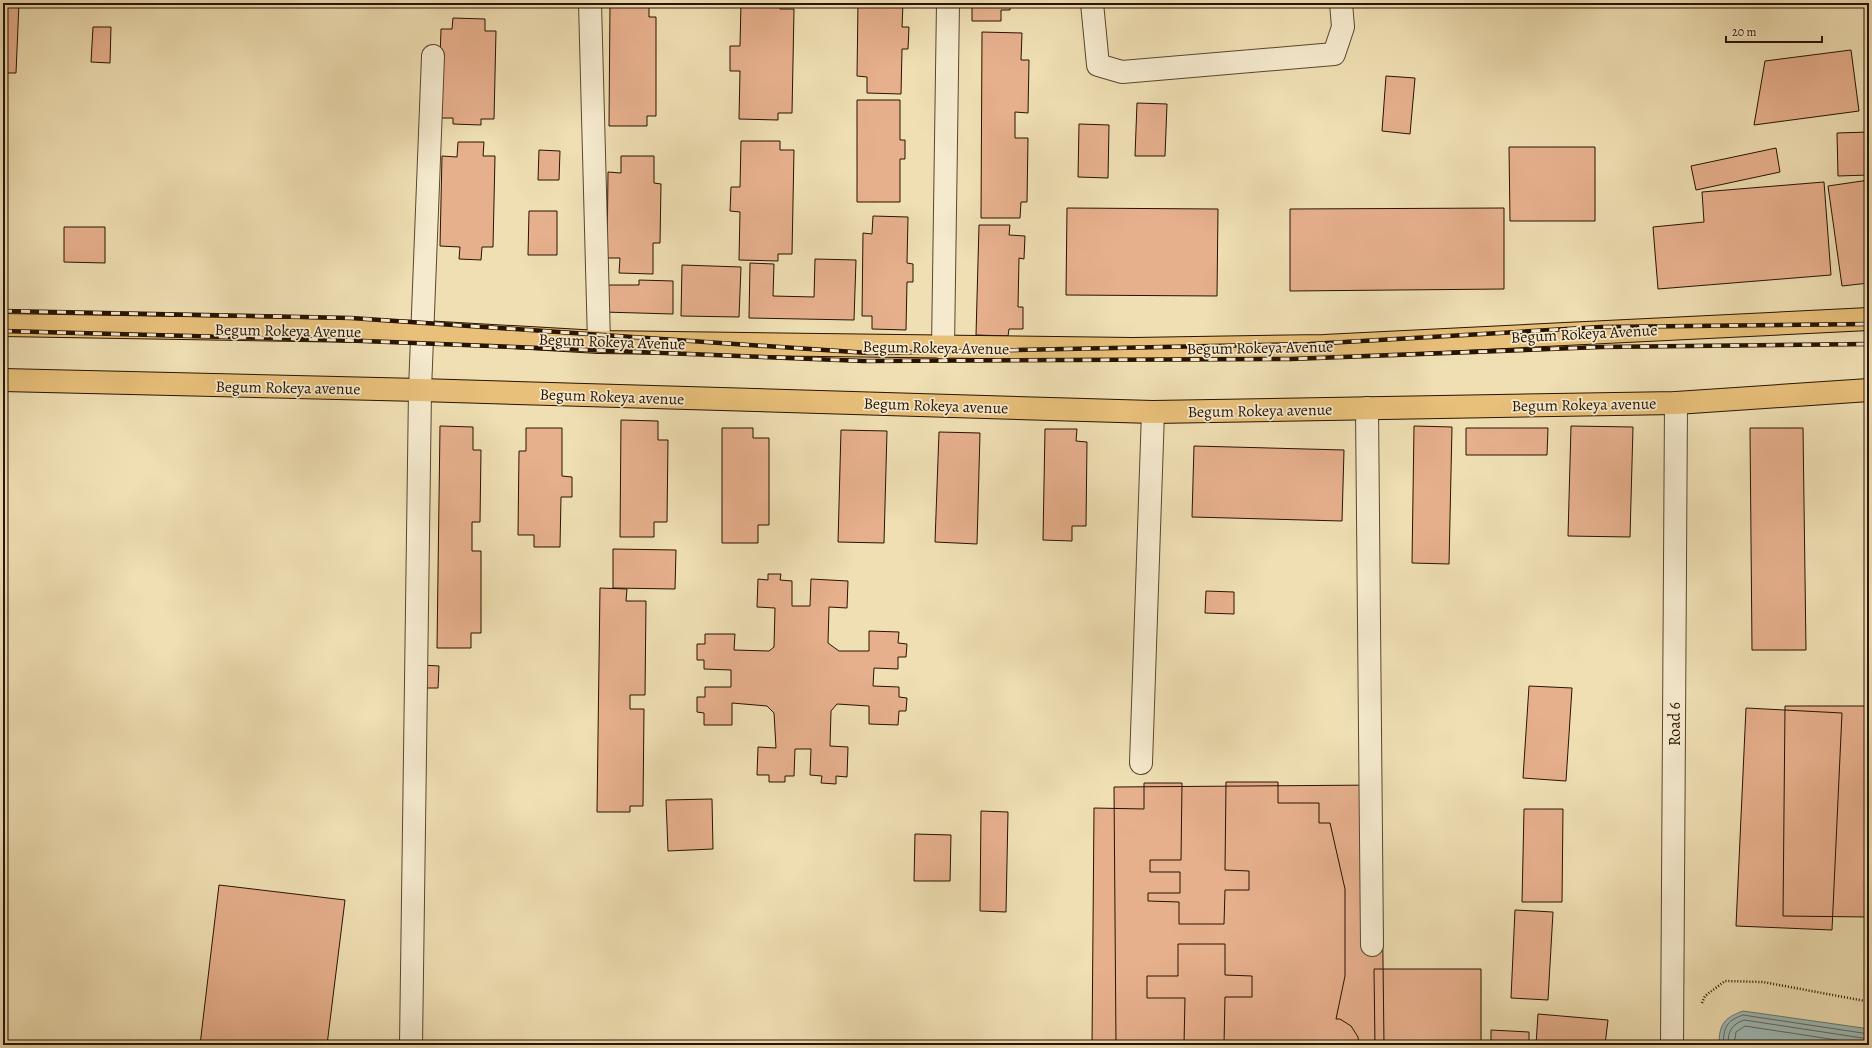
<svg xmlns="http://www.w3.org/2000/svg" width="1872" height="1048" font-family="Alegreya,serif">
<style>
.water{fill:#9dbab7;stroke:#6e776e}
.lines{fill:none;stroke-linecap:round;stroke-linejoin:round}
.shore{stroke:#62665c;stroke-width:1}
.building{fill:#e7b08d;stroke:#281300}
.minor-casing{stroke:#5a462d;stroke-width:24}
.major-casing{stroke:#281300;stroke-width:24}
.path{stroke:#281300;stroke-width:2.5;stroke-dasharray:1 2;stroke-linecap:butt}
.minor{stroke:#f5eace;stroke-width:22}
.major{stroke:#e8c07a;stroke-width:22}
.rail-casing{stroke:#281300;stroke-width:4.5}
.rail{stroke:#f5eace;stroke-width:3;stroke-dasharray:9;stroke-linecap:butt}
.labels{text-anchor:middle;stroke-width:3.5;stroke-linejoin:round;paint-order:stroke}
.street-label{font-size:16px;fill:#281300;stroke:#f5eace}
</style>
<rect width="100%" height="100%" fill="#efdfb3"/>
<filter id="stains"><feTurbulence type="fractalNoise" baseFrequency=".005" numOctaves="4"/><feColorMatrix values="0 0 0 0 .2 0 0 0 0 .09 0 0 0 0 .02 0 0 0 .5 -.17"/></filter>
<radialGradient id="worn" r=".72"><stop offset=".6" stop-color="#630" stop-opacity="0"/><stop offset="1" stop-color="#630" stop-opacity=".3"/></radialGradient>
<path class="water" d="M 1743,1011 L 1863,1028 L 1869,1030 L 1869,1045 L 1719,1045 C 1719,1024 1724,1018 1743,1011 Z"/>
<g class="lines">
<path class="shore" d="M 1723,1045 C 1724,1027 1726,1021 1743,1015 L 1869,1034
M 1728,1045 C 1728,1031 1731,1025 1744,1020 L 1869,1039
M 1734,1045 L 1736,1032 L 1745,1026 L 1869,1045"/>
</g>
<path class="building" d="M 3,3 L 19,3 L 16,73 L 3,73 Z
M 610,3 L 649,3 L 649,17 L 656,17 L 656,116 L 647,116 L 647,126 L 609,126 Z
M 741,3 L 780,3 L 780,9 L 794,9 L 792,113 L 778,113 L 778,120 L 739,119 L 740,71 L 730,71 L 730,46 L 740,46 Z
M 858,3 L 903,3 L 902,27 L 909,27 L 908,49 L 902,49 L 901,94 L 867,93 L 867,77 L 857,76 Z
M 972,3 L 1010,3 L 1010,10 L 1001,10 L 1001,21 L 972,21 Z
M 453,18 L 485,19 L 485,31 L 496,31 L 494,119 L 481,119 L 481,125 L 453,124 L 453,118 L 438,118 L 441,29 L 452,29 Z
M 93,27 L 111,27 L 110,63 L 91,62 Z
M 982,32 L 1022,33 L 1021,60 L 1029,60 L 1028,113 L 1015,112 L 1015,138 L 1028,138 L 1027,202 L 1021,202 L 1020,218 L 981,218 Z
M 1851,50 L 1859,111 L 1754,125 L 1765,61 Z
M 1386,76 L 1415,78 L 1410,134 L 1382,131 Z
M 857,100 L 900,100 L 900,140 L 905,140 L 905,159 L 900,159 L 900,202 L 857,202 Z
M 1137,103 L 1167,104 L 1165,156 L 1135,156 Z
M 1079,124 L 1109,125 L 1108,178 L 1078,177 Z
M 1869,132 L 1869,175 L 1838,176 L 1837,133 Z
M 741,141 L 780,141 L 780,150 L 794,150 L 792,254 L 778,254 L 778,261 L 739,260 L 740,212 L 730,211 L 731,187 L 740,187 Z
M 458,142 L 484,142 L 483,156 L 495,156 L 493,247 L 482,247 L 481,260 L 459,259 L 460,247 L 440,246 L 442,156 L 457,157 Z
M 1509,147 L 1595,147 L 1595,221 L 1510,221 Z
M 1776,148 L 1780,172 L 1696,190 L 1691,166 Z
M 539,150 L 560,151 L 559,180 L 538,180 Z
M 621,156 L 654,156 L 654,183 L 661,184 L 660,243 L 653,243 L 653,274 L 619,273 L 620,258 L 607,258 L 608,172 L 621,173 Z
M 1869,180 L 1869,283 L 1842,286 L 1828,186 Z
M 1824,182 L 1831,275 L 1658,289 L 1653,227 L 1704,222 L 1702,192 Z
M 1067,208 L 1218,209 L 1217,296 L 1066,295 Z
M 1504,208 L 1504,289 L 1290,291 L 1290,209 Z
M 529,211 L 557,211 L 557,255 L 528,255 Z
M 873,216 L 908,217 L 907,263 L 913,264 L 913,282 L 907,282 L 906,330 L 872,329 L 872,316 L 862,316 L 863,233 L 872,234 Z
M 979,225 L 1010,225 L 1009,235 L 1025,236 L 1024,259 L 1019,258 L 1018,307 L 1023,307 L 1023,329 L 1009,329 L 1008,336 L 976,335 Z
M 64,227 L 105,227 L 105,263 L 64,262 Z
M 815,259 L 856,260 L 854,320 L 749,318 L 750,263 L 774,264 L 773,296 L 814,297 Z
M 682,265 L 741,267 L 739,317 L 681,316 Z
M 639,280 L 673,281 L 673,314 L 603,312 L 603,285 L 639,285 Z
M 621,420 L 658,421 L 658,440 L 668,440 L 667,522 L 654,522 L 654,537 L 620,537 Z
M 440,426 L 473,427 L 473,450 L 481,450 L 480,522 L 472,522 L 472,551 L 481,551 L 481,633 L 471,633 L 471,648 L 437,648 Z
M 1414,426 L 1452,427 L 1449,564 L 1412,563 Z
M 1571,426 L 1633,427 L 1630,537 L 1568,536 Z
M 526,428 L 562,428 L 562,476 L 572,477 L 572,497 L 561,497 L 560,547 L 534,547 L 534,535 L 518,535 L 519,451 L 526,451 Z
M 722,428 L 753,428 L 753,438 L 769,438 L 769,525 L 758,525 L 758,543 L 722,543 Z
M 1466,428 L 1548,428 L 1547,455 L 1466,455 Z
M 1750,428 L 1803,428 L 1806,650 L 1752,650 Z
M 1045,429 L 1077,429 L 1076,441 L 1087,442 L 1086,526 L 1072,526 L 1072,541 L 1043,540 Z
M 841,430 L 887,431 L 884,543 L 838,542 Z
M 939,432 L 980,433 L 977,544 L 935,542 Z
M 1194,446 L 1344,450 L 1342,521 L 1192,517 Z
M 613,549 L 676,550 L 675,589 L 613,588 Z
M 768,574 L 781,574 L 780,580 L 792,581 L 792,606 L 810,606 L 811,579 L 848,581 L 847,608 L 829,607 L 828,643 L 839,651 L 869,651 L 869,631 L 899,632 L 898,643 L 907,644 L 906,657 L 898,657 L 898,669 L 874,668 L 873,686 L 899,687 L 899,697 L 907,698 L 906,711 L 899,711 L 898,725 L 869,724 L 869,706 L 837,704 L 831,711 L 830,746 L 848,747 L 847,777 L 836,776 L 836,784 L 821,783 L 822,776 L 810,775 L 811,749 L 795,749 L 794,776 L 785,776 L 785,782 L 769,782 L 769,775 L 757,775 L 758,747 L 776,748 L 774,713 L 767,706 L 732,703 L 732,725 L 704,725 L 704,713 L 697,712 L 697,697 L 705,697 L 705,687 L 731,687 L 731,670 L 704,669 L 704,660 L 697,660 L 697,644 L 705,644 L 705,634 L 735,634 L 734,650 L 769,651 L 774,647 L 775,608 L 757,607 L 758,579 L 768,580 Z
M 600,588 L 627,589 L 626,601 L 646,601 L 645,695 L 630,695 L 630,709 L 644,709 L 643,806 L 630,806 L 630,812 L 597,812 Z
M 1206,591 L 1234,592 L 1234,614 L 1205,613 Z
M 422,665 L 439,666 L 438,688 L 422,688 Z
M 1529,686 L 1572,688 L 1566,781 L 1523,778 Z
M 1785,706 L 1869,706 L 1869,917 L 1783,916 Z
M 1746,708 L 1842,713 L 1832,930 L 1736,926 Z
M 1226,782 L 1278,782 L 1278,803 L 1319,803 L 1319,823 L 1330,823 L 1345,889 L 1345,976 L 1336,1019 L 1340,1019 L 1351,1026 L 1358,1037 L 1359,1045 L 1287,1045 L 1289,1043 L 1272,1042 L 1272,1045 L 1224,1045 L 1225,997 L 1252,997 L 1252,976 L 1225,975 L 1225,944 L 1178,944 L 1178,976 L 1147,976 L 1147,998 L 1185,998 L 1184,1045 L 1092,1045 L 1094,808 L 1144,809 L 1144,783 L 1182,783 L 1181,860 L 1150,860 L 1150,872 L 1180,872 L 1180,893 L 1148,893 L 1148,901 L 1179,902 L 1179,924 L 1224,924 L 1225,890 L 1249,890 L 1249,871 L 1225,870 Z
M 1381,785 L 1384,1045 L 1116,1045 L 1114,787 Z
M 712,799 L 713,849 L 668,851 L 666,800 Z
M 1524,809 L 1563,809 L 1562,902 L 1522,902 Z
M 981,811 L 1008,812 L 1006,912 L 980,911 Z
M 915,834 L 951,835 L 950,881 L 914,881 Z
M 219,885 L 345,900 L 327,1045 L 200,1045 Z
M 1515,910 L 1553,912 L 1548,1000 L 1511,998 Z
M 1374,969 L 1481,969 L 1481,1045 L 1375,1045 Z
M 1538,1014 L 1608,1020 L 1605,1045 L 1536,1045 Z
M 1491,1030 L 1529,1032 L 1529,1045 L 1491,1045 Z"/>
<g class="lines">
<g class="minor-casing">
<path id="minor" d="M 590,3 L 599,342
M 1092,3 L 1098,65 L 1122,72 L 1334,54 L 1343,27 L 1341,3
M 943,348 L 948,3
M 1367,408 L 1372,945
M 1141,763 L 1153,412
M 411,1045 L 420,390 L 433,56
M 1672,1045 L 1676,403"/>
</g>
<g class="major-casing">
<path id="major" d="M 3,325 L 423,332 L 599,342 L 1133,349 L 1324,346 L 1869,319
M 3,380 L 420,390 L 1153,412 L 1676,403 L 1869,390"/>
</g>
<path class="path" d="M 1702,1003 L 1705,996 L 1725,981 L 1763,982 L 1865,1001 L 1869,999"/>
<use href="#minor" class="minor"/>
<use href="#major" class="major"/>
<g class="rail-casing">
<path id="rail" d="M 3,311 L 351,318 L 869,353 L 1310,344 L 1601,327 L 1869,324
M 3,331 L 338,340 L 864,361 L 1291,359 L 1600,347 L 1869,344"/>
</g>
<use href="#rail" class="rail"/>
</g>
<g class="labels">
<g class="street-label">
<text transform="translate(288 330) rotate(1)" y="6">Begum Rokeya Avenue</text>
<text transform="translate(1584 333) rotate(-3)" y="6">Begum Rokeya Avenue</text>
<text transform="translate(612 341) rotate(2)" y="6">Begum Rokeya Avenue</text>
<text transform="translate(936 347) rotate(1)" y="6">Begum Rokeya Avenue</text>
<text transform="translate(1260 347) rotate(-1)" y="6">Begum Rokeya Avenue</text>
<text transform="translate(288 387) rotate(1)" y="6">Begum Rokeya avenue</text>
<text transform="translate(612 396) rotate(2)" y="6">Begum Rokeya avenue</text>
<text transform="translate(1584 404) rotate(-1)" y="6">Begum Rokeya avenue</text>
<text transform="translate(936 405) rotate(2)" y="6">Begum Rokeya avenue</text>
<text transform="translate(1260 410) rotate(-1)" y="6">Begum Rokeya avenue</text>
<text transform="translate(1674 724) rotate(-90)" y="6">Road 6</text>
</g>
</g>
<rect width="1872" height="1048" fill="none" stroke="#efdfb3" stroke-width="16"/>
<rect x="4" y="4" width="1864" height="1040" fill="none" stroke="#281300" stroke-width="2"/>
<rect x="8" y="8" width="1856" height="1032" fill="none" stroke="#281300"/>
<path d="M1726 36v6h96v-6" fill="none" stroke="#281300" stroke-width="2"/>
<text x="1732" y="36" font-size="12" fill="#281300" stroke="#f5eace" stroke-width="3" paint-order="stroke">20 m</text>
<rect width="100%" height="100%" filter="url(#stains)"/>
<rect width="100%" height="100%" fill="url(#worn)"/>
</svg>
